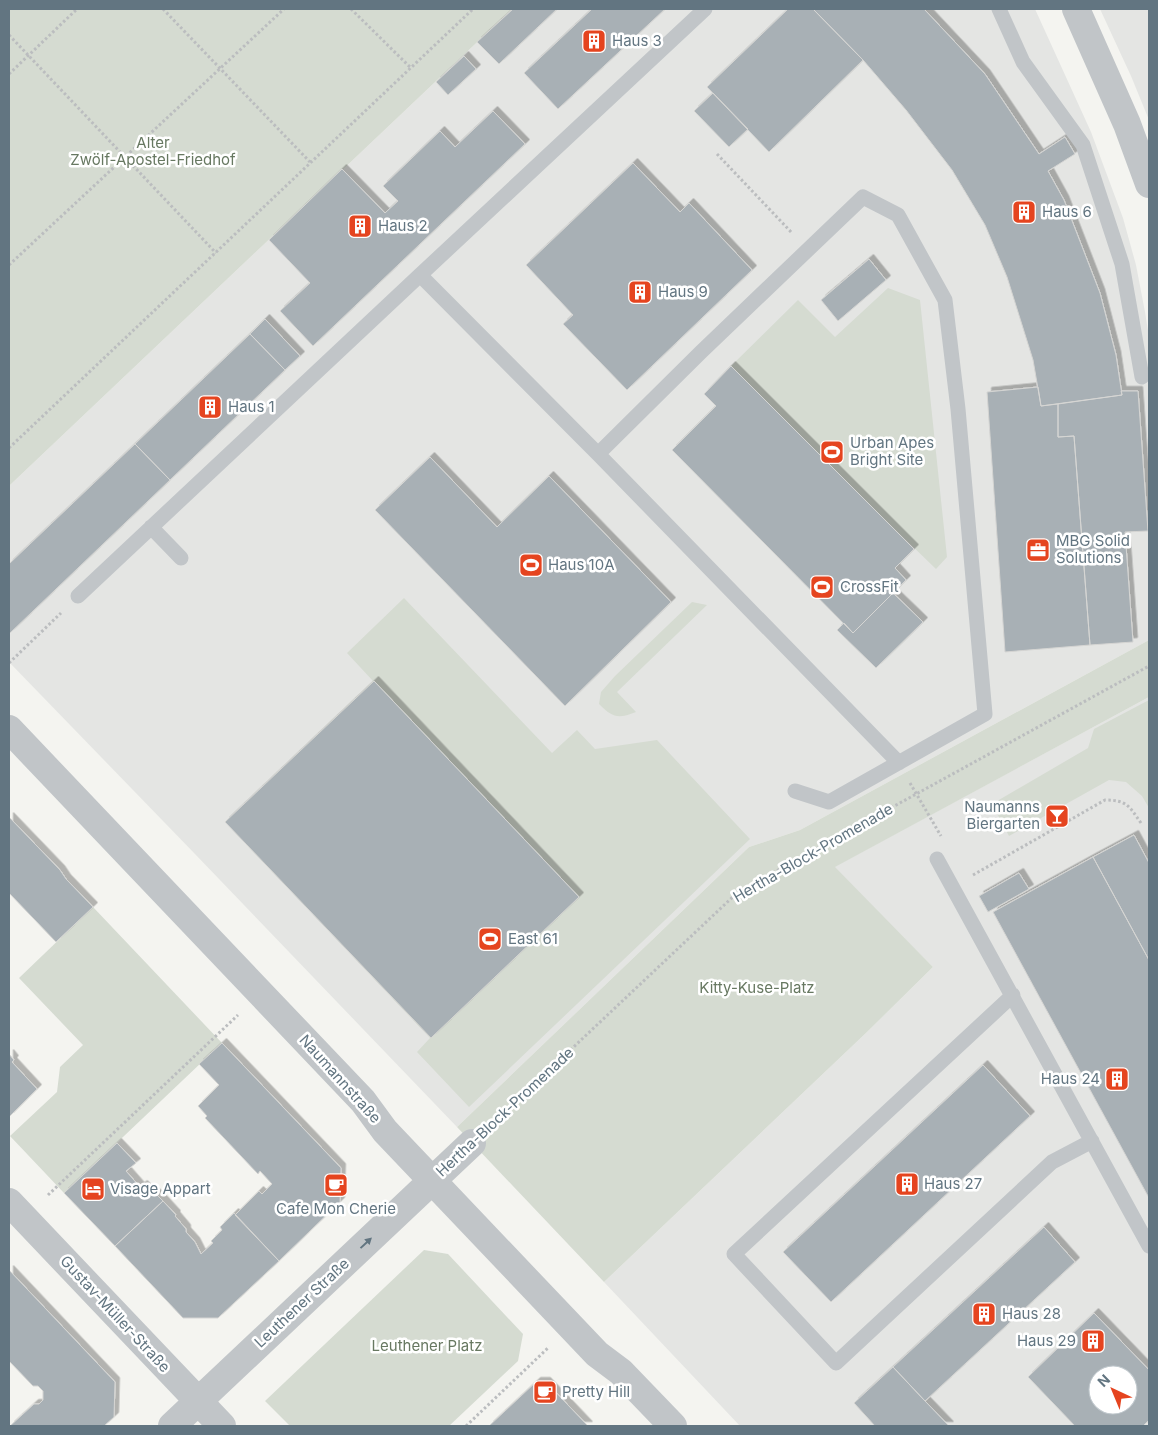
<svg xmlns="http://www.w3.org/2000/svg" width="1158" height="1435" font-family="Inter,sans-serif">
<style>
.built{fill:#e4e5e3;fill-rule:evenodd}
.green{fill:#d5dbd1}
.building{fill:#a8b0b5;stroke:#d5d5d3;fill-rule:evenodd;filter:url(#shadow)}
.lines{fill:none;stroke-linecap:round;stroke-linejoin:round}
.path{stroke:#bbbdbf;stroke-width:3;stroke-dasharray:2.5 2.5;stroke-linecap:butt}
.service{stroke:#c1c5c8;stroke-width:15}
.minor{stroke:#c1c5c8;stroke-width:28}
.tertiary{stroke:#c1c5c8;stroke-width:28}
.oneway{fill:#627581}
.labels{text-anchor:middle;stroke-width:5;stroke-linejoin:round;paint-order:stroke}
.poi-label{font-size:15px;fill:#627581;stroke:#fff;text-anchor:start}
.park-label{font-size:15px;fill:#677861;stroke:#fff}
.street-label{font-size:15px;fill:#627581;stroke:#fff}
</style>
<defs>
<filter id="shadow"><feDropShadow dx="4.5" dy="-4.5" stdDeviation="0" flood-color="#0004"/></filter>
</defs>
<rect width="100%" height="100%" fill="#f4f4f0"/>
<path class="built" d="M 512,9 L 1035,9 L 1091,132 L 1123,218 L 1136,265 L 1145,312 L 1149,337 L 1149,640 L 800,830 L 749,847 L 457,1127 L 195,854 L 9,662 L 9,486 Z
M 1100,9 L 1149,9 L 1149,120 L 1131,76 Z
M 1149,697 L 1149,1426 L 740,1426 L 604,1282 L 866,1033 L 933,967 L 834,867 ZM 1098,1375 L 1128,1375 L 1128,1405 L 1098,1405 Z"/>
<path class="green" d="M 9,9 L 512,9 L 9,486 Z
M 888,288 L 920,300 L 947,557 L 936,569 L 843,479 L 731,366 L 798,300 L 835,337 Z
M 404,598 L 552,753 L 577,730 L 595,749 L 657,740 L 750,839 L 469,1107 L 417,1052 L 430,1038 L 225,822 L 373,681 L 347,653 Z
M 692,602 L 707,605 L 617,692 L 636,712 C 618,719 613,718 599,704 L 601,692 L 615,676 Z
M 1149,640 L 1149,697 L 835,867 L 933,967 L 866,1033 L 604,1282 L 457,1127 L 749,847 L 800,830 Z
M 1149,700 L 1149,808 L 1142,796 L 1126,782 L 1109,780 L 1009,836 L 992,804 L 1088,748 L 1094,729 Z
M 93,907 L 222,1043 L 64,1193 L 10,1136 L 57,1092 L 60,1067 L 83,1045 L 19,978 Z
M 424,1250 L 448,1254 L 523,1334 L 518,1361 L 449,1426 L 290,1426 L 265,1401 Z"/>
<path class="building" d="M 513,9 L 557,9 L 499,64 L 477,42 Z
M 592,9 L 665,9 L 558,109 L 524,73 Z
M 788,9 L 813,9 L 863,60 L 769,152 L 707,87 Z
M 813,9 L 924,9 L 985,74 L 1039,154 L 1065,137 L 1075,154 L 1048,171 L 1064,200 L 1100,293 L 1116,355 L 1122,395 L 1041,406 L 1033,360 L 1007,277 L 985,225 L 952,170 L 906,110 L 863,60 Z
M 464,56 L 476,69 L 448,95 L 436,82 Z
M 713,93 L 748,129 L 729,147 L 694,111 Z
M 493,111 L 525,144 L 313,346 L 280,311 L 310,283 L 269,240 L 342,169 L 385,213 L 398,201 L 383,186 L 440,131 L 455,147 Z
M 633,163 L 680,212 L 689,203 L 752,270 L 627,390 L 563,324 L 573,315 L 526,265 Z
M 869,259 L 886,280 L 838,321 L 821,300 Z
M 265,319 L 300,356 L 285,370 L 250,334 Z
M 250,334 L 285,370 L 170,480 L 135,444 Z
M 731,366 L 914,549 L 895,568 L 906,580 L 853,633 L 672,450 L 716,406 L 704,394 Z
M 1038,387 L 1041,406 L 1058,404 L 1058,437 L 1074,436 L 1090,645 L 1005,652 L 987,392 Z
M 1121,391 L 1138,391 L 1148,531 L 1125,532 L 1133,642 L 1090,645 L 1074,436 L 1058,437 L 1058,404 L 1122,395 Z
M 135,444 L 170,480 L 9,634 L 9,564 Z
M 430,457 L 497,527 L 549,476 L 671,602 L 565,706 L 375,510 Z
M 893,593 L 923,622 L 876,668 L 837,630 L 844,623 L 853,633 Z
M 374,681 L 579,897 L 431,1038 L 225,822 Z
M 9,817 L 60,870 L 66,879 L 93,907 L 56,942 L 9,893 Z
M 1134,835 L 1149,863 L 1149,960 L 1093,857 Z
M 1093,857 L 1149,960 L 1149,1198 L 993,912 Z
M 1019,873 L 1029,889 L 988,912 L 979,896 Z
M 222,1043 L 341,1168 L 340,1202 L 279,1261 L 235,1215 L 259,1191 L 262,1194 L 272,1184 L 260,1171 L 258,1174 L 205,1118 L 207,1116 L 198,1106 L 219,1085 L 199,1064 Z
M 9,1054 L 14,1060 L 12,1062 L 37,1089 L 9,1117 Z
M 983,1065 L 1030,1116 L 831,1302 L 783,1252 Z
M 117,1143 L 136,1163 L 126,1171 L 140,1187 L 143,1185 L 149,1191 L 151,1189 L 163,1201 L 115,1246 L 64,1193 Z
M 163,1201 L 176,1215 L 175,1216 L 186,1229 L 186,1232 L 195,1242 L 201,1254 L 213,1243 L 211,1241 L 222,1230 L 220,1227 L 234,1213 L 279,1261 L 218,1318 L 183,1318 L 115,1246 Z
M 1044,1227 L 1075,1262 L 925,1401 L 893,1367 Z
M 9,1270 L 115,1382 L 114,1417 L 104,1426 L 10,1426 L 34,1404 L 39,1404 L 43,1400 L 43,1391 L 38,1386 L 33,1386 L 9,1361 Z
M 1094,1313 L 1149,1370 L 1149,1420 L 1143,1426 L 1075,1426 L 1028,1377 ZM 1098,1375 L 1128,1375 L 1128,1405 L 1098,1405 Z
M 893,1367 L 925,1401 L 949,1426 L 875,1426 L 854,1403 Z
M 536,1382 L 546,1382 L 588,1426 L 489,1426 Z"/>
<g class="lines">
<path class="path" d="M 163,9 L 310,162
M 351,9 L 411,68
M 9,35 L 216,253
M 9,74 L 77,9
M 717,154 L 792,233
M 9,265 L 284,9
M 9,448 L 473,9
M 9,663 L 61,613
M 910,783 L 941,836
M 973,875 L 1105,800 C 1127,800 1129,806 1141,823
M 494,1122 L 738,892 L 1149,666
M 48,1195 L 238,1015
M 466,1426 L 549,1347"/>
<path class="service" d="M 705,9 L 420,275 L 598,454 L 899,763
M 999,9 L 1023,62 L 1083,145 L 1122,264 L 1142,377
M 598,454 L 701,352 L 863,197 L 898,215 L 945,300 L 958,409 L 985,714 L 829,802 L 795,791
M 151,527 L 181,558
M 78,596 L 420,275
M 937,859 L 1149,1246
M 1013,995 L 734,1254 L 836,1363 L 1052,1162 L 1092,1141"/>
<path class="minor" d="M 9,729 L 363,1101 L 385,1131 L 597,1354 L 621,1372 L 673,1426
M 9,1202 L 222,1426
M 172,1426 L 472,1143"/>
<path class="tertiary" d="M 1076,9 L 1127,124 L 1149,184"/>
</g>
<defs><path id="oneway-solid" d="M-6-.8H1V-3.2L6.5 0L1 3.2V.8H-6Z" transform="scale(1.25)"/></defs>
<use class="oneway" href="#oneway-solid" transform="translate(366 1243) rotate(-43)"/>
<defs>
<g id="building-square" transform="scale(1.25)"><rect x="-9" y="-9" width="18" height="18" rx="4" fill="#e5441f" stroke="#fff"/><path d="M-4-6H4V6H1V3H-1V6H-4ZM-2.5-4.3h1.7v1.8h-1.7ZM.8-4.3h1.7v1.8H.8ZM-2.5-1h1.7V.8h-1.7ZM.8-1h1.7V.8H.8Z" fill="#fff"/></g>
<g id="stadium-square" transform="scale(1.25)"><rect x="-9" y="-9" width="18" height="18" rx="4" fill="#e5441f" stroke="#fff"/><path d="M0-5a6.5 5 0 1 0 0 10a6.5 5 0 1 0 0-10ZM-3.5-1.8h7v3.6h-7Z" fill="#fff"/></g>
<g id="office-square" transform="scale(1.25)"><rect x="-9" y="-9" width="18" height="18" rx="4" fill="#e5441f" stroke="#fff"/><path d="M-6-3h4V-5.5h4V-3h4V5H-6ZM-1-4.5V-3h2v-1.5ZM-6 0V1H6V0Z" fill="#fff"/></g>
<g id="bar-square" transform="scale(1.25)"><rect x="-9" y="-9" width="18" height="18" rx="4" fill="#e5441f" stroke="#fff"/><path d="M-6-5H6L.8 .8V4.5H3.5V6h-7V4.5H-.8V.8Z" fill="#fff"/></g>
<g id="cafe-square" transform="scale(1.25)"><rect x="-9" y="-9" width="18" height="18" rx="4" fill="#e5441f" stroke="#fff"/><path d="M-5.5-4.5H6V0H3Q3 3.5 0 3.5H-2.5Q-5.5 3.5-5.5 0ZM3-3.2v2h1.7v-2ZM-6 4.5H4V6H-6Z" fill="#fff"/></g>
<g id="hotel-square" transform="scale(1.25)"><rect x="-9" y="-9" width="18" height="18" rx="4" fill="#e5441f" stroke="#fff"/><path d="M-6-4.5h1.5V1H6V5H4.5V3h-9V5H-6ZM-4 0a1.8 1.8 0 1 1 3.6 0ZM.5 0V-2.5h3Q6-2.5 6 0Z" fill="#fff"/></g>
</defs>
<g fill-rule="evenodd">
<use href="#building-square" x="594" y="41"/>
<use href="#building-square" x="1024" y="212"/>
<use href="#building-square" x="360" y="226"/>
<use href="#building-square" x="640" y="292"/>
<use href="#building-square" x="210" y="407"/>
<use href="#stadium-square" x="832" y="452"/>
<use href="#office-square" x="1038" y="550"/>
<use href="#stadium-square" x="531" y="565"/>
<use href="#stadium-square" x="822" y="587"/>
<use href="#bar-square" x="1057" y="816"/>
<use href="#stadium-square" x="490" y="939"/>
<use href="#building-square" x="1117" y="1079"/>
<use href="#building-square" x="907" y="1184"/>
<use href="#cafe-square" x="336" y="1185"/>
<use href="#hotel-square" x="93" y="1189"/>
<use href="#building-square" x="984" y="1314"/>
<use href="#building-square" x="1093" y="1341"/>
<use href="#cafe-square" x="545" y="1392"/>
</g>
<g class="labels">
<g class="poi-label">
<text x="612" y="46">Haus 3</text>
<text x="1042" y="217">Haus 6</text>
<text x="378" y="231">Haus 2</text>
<text x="658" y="297">Haus 9</text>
<text x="228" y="412">Haus 1</text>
<text x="850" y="448">Urban Apes<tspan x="850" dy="17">Bright Site</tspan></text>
<text x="1056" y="546">MBG Solid<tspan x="1056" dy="17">Solutions</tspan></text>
<text x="548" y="570">Haus 10A</text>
<text x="840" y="592">CrossFit</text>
<text x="1040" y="812" text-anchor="end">Naumanns<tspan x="1040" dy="17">Biergarten</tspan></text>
<text x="508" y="944">East 61</text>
<text x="1100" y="1084" text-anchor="end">Haus 24</text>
<text x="924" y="1189">Haus 27</text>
<text x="110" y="1194">Visage Appart</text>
<text x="336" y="1214" text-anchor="middle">Cafe Mon Cherie</text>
<text x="1002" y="1319">Haus 28</text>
<text x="1076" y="1346" text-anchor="end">Haus 29</text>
<text x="562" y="1397">Pretty Hill</text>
</g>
<g class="park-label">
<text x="153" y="148">Alter<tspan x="153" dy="17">Zwölf-Apostel-Friedhof</tspan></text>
<text x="757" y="993">Kitty-Kuse-Platz</text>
<text x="427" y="1351">Leuthener Platz</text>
</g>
<g class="street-label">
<text transform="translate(813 853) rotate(-30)" y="5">Hertha-Block-Promenade</text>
<text transform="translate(340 1079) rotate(48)" y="5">Naumannstraße</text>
<text transform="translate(505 1112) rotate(-43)" y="5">Hertha-Block-Promenade</text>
<text transform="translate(302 1303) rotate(-43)" y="5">Leuthener Straße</text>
<text transform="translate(115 1314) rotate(47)" y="5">Gustav-Müller-Straße</text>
</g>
</g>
<rect width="1158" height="1435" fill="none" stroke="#627581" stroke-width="20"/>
<g transform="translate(1113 1390) rotate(316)"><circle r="24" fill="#ffffff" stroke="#c0c8cd"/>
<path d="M0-4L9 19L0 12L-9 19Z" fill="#e5441f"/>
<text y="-8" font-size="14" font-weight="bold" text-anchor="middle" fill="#627581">N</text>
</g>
</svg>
